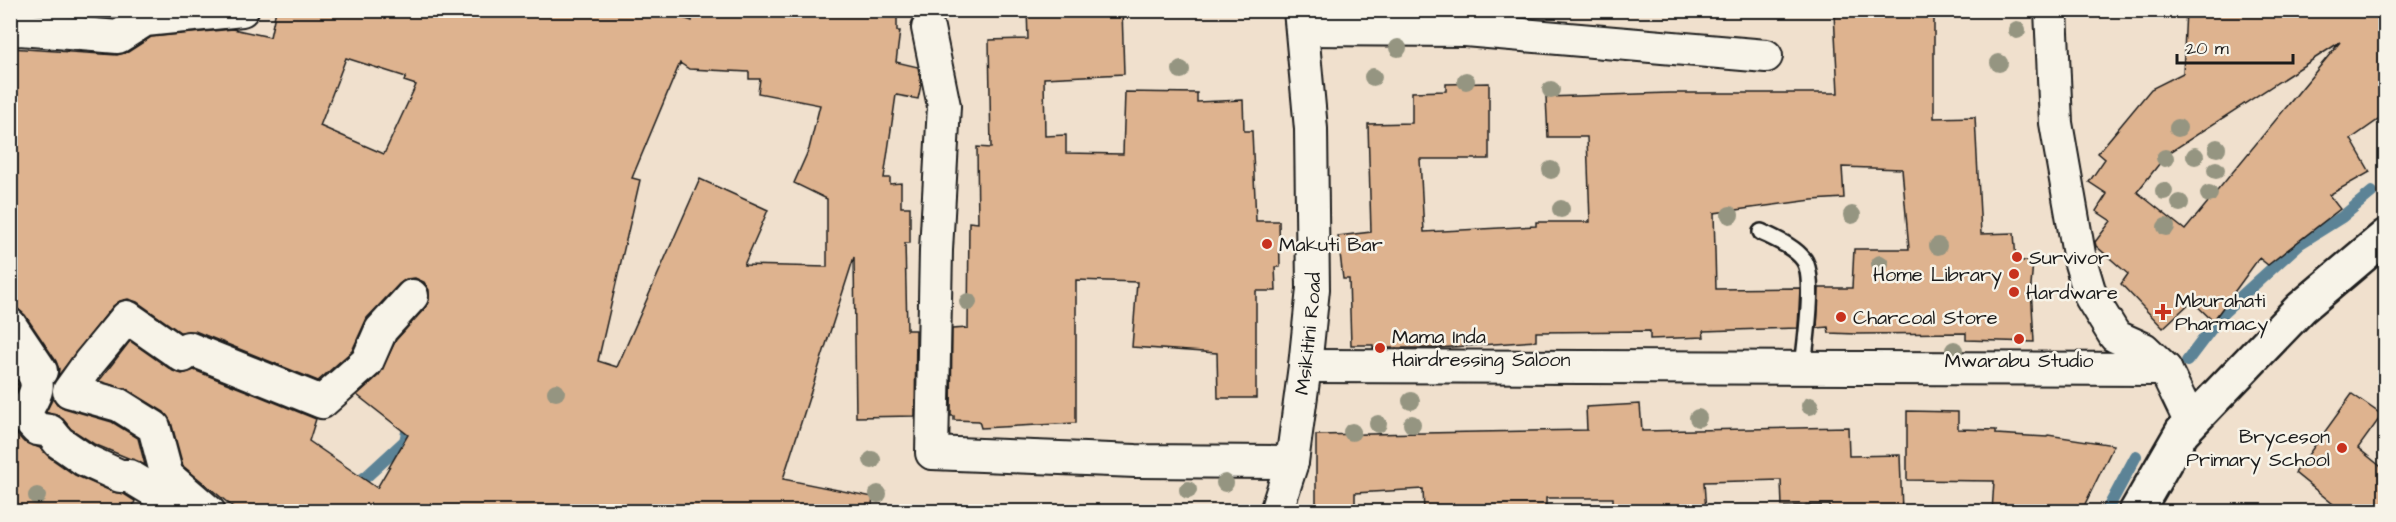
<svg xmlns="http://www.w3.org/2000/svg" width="2396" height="522" font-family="'Architects Daughter',sans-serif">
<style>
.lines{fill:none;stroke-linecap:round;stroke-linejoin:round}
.stream{stroke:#5c8396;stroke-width:12}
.building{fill:#deb38f;stroke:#1c1c1c;stroke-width:1.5;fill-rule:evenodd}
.service-casing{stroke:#1c1c1c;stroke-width:20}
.minor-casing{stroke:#1c1c1c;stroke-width:36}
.secondary-casing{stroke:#1c1c1c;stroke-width:38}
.service{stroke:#f7f3e8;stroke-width:15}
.minor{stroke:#f7f3e8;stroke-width:32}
.secondary{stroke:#f7f3e8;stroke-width:33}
.tree{fill:#959581}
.poi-dot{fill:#c8321e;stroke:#f7f3e8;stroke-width:2}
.labels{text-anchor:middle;stroke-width:5;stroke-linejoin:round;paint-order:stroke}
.poi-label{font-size:20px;fill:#1c1c1c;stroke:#f7f3e8;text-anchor:start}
.street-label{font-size:20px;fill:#1c1c1c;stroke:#f7f3e8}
</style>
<rect width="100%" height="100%" fill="#f0e0cd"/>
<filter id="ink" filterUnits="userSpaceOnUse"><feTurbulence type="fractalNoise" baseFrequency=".0167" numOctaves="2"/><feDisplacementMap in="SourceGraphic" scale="12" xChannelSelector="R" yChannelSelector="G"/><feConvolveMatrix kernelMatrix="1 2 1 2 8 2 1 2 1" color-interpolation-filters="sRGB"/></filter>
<g filter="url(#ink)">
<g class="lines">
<path class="stream" d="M 2187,361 L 2224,312 L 2299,244 L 2342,217 L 2372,192
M 351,487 L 367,476 L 405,441 L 410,419
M 2106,512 L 2136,456"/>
</g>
<path class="building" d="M 13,10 L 118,10 L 120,14 L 113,19 Z
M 276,10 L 658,10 L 692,21 L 692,11 L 752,14 L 752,10 L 897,10 L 897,31 L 900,31 L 896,62 L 918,67 L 921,85 L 918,99 L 896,95 L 884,178 L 890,178 L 890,184 L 901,183 L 901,207 L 910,207 L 910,243 L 905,243 L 907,330 L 916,330 L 915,416 L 856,417 L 854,257 L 783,479 L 873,497 L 871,512 L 239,512 L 183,466 L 171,422 L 164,412 L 128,390 L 99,381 L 130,341 L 173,371 L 182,374 L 194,370 L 316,419 L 309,441 L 377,488 L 408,435 L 357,395 L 379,375 L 396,340 L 425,308 L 429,300 L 429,290 L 424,282 L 415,278 L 406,279 L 399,284 L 367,318 L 352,351 L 318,381 L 195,331 L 180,332 L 137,302 L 128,299 L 120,301 L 113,306 L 58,376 L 59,369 L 56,361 L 25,315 L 18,309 L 10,307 L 10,48 L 117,55 L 128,52 L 151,37 L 233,29 L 270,37 ZM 346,58 L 406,77 L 404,81 L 416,85 L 384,154 L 320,126 ZM 680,63 L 689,69 L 749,72 L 749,79 L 760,79 L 758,93 L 820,105 L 809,149 L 794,183 L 827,199 L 827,267 L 744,265 L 768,210 L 700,179 L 617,367 L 598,361 L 640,180 L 632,178 Z
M 1027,10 L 1122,10 L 1124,74 L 1044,78 L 1045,136 L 1066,135 L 1066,153 L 1123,154 L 1125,92 L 1197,93 L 1197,102 L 1243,100 L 1244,131 L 1252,131 L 1256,221 L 1279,221 L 1280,267 L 1275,267 L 1276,291 L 1256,291 L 1256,398 L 1218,398 L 1217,353 L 1132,347 L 1137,282 L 1076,280 L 1076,423 L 981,428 L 979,421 L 954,420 L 954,416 L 951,416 L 952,329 L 968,328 L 969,222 L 978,223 L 977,147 L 991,148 L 989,40 L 1028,39 Z
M 1934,10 L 1934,118 L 1975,117 L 1981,234 L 2014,233 L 2016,260 L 2033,262 L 2031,286 L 2034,342 L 1966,340 L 1966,333 L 1856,334 L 1829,333 L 1828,327 L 1817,328 L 1819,288 L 1852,288 L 1854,249 L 1909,249 L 1902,169 L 1842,167 L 1844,198 L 1812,200 L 1714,213 L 1716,289 L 1800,288 L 1798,328 L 1703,331 L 1704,337 L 1650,339 L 1650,331 L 1536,332 L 1536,341 L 1438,348 L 1373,348 L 1373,345 L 1351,345 L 1349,279 L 1343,279 L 1338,236 L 1371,232 L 1368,124 L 1412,123 L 1412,92 L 1446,91 L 1446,84 L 1489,83 L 1489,159 L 1420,159 L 1424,232 L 1536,226 L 1536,222 L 1590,222 L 1587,137 L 1548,137 L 1546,97 L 1669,93 L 1838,93 L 1834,13 Z
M 2186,10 L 2385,10 L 2385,115 L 2351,139 L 2370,172 L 2329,195 L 2340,209 L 2268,265 L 2259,258 L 2213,321 L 2192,301 L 2163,328 L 2121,284 L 2128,274 L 2096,246 L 2095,242 L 2111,221 L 2096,211 L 2107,194 L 2089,182 L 2105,159 L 2098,153 L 2151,89 L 2183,73 ZM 2340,42 L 2185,230 L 2137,192 L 2167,154 Z
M 10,376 L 19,386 L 10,402 Z
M 2352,394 L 2382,415 L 2358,448 L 2385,470 L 2385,512 L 2343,512 L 2295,473 Z
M 53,398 L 57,404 L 64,408 L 112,422 L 138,438 L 145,465 L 94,444 L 71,429 L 63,419 L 46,412 Z
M 1640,404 L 1642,431 L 1848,427 L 1849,456 L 1900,455 L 1902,512 L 1830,512 L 1830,505 L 1782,506 L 1781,480 L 1704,482 L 1706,512 L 1613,512 L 1613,498 L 1546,498 L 1546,512 L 1424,512 L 1423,489 L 1355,493 L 1355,512 L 1316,512 L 1316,435 L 1587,430 L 1586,407 Z
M 1907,411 L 1958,412 L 1958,429 L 1996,430 L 1996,434 L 2047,437 L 2048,435 L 2114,445 L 2081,512 L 1992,512 L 1994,481 L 1907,480 Z
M 10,427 L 24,442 L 40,448 L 49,457 L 75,475 L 113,492 L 124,494 L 135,501 L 131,512 L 26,512 L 10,502 Z"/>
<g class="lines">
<g class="service-casing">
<path id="service" d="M 1761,232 C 1775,239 1795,247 1804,260 C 1816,278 1805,344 1803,368"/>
</g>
<g class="minor-casing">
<g id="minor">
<path d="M 2051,10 L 2056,123 L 2080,260 L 2091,297 L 2115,336 L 2144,349 L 2165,369 L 2191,423"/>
<path d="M 928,28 L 944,106 L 936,250 L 932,453 L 1136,461 L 1292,462"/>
<path d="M 1302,29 L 1465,30 L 1766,56"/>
<path d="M 10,30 L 20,29 L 118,37 L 145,20 L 242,10"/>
<path d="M 10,325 L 41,371"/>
<path d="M 10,357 C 20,359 25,363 31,370 C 44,387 32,399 24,415 L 37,429 L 50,431 L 59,442 L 85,460 L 120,476 L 129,476 L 154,491 L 171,508 L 181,512"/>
<path d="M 1305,366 L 2165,369"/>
<path d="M 209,512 L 167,476 L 154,427 L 119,405 L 69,391 L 89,363 L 127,317 L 183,356 L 188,348 L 322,402 L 367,362 L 381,330 L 412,296"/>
<path id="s1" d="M 1276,512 L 1292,462 L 1305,366 L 1313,289 L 1311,129 L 1300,10"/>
</g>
</g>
<g class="secondary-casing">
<path id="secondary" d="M 2136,512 L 2182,432 L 2301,308 L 2386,236"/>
</g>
<use href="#service" class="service"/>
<use href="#minor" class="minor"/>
<use href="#secondary" class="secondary"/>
</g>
<g class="tree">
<circle cx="2017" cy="30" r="9"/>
<circle cx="1398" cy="48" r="9"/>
<circle cx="1999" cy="63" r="9"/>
<circle cx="1181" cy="70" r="9"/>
<circle cx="1373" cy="77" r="9"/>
<circle cx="1466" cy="81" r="9"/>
<circle cx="1551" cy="90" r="9"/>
<circle cx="2178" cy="128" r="9"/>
<circle cx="2217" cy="148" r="9"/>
<circle cx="2195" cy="156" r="9"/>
<circle cx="2165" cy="158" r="9"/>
<circle cx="1551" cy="170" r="9"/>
<circle cx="2216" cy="170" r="9"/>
<circle cx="2164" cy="191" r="9"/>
<circle cx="2209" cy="194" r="9"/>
<circle cx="2180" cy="203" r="9"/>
<circle cx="1561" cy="209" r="9"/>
<circle cx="1730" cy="215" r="9"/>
<circle cx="1852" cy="215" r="9"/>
<circle cx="2166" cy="227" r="9"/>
<circle cx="1938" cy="246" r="9"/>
<circle cx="1880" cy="264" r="9"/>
<circle cx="968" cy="302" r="9"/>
<circle cx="1954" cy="350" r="9"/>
<circle cx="556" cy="392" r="9"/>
<circle cx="1411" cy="401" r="9"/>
<circle cx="1810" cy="406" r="9"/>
<circle cx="1698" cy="418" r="9"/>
<circle cx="1378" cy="424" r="9"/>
<circle cx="1412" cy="424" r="9"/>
<circle cx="1352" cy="432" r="9"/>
<circle cx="872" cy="460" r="9"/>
<circle cx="1225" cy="483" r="9"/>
<circle cx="1188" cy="490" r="9"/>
<circle cx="878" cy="494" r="9"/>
<circle cx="37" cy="496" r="9"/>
</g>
</g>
<g class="poi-dot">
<circle cx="1267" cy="244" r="6"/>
<circle cx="2017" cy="257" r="6"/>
<circle cx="2014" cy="274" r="6"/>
<circle cx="2014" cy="292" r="6"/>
<path d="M2160 303h6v6h6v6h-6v6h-6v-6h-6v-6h6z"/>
<circle cx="1841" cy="317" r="6"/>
<circle cx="2019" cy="339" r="6"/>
<circle cx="1380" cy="348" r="6"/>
<circle cx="2342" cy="448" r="6"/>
</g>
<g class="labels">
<g class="poi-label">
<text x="1279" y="251">Makuti Bar</text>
<text x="2029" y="264">Survivor</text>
<text x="2002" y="281" text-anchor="end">Home Library</text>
<text x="2026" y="299">Hardware</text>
<text x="2175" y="307">Mburahati<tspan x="2175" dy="23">Pharmacy</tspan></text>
<text x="1853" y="324">Charcoal Store</text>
<text x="1392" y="343">Mama Inda<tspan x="1392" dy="23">Hairdressing Saloon</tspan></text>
<text x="2019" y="367" text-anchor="middle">Mwarabu Studio</text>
<text x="2330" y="443" text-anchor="end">Bryceson<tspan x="2330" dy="23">Primary School</tspan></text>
</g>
<g class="street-label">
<text dy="7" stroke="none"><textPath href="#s1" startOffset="182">Msikitini Road</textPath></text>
</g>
</g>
<rect width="2396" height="522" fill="none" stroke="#f7f3e8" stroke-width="36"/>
<rect x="18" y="18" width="2360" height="486" fill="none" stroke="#1c1c1c" stroke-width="2" filter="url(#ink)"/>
<path d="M2177 54v9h116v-9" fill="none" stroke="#1c1c1c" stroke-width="3"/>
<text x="2186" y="54" font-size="18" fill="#1c1c1c" stroke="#f7f3e8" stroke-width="4.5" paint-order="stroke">20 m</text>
</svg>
